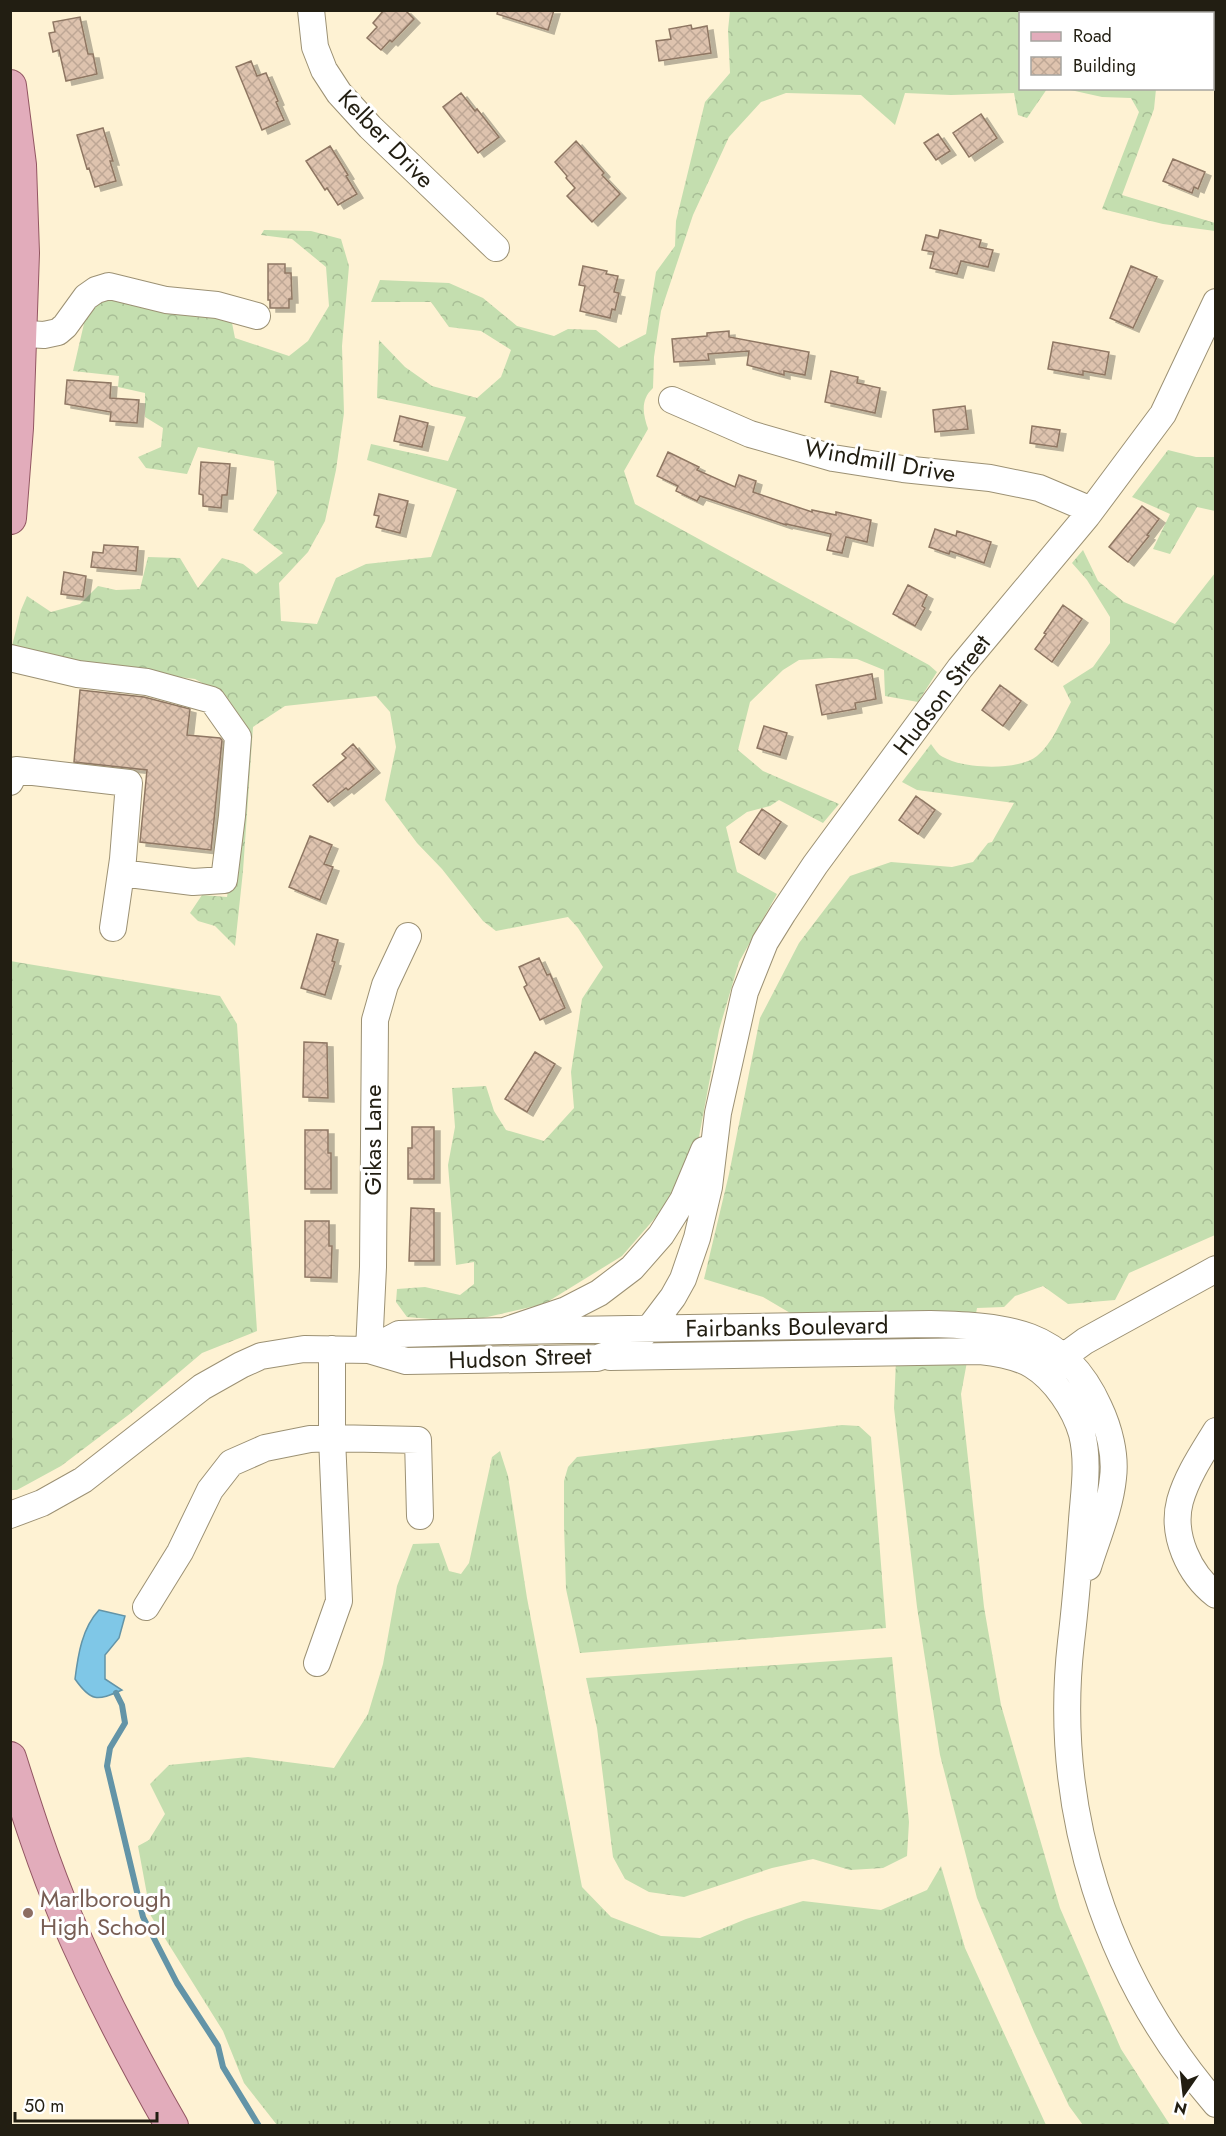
<svg xmlns="http://www.w3.org/2000/svg" width="1226" height="2136" font-family="Jost,sans-serif">
<style>
.grass{fill:url(#grass-tufts)}
.forest{fill:url(#forest-crowns)}
.water{fill:#7fc7e7;stroke:#6394a7;stroke-width:1.5}
.lines{fill:none;stroke-linecap:round;stroke-linejoin:round}
.stream{stroke:#6394a7;stroke-width:6}
.building{fill:url(#building-cross-hatch);stroke:#8f7763;stroke-width:1.5;filter:url(#shadow)}
.minor-casing{stroke:#9c9174;stroke-width:28}
.major-casing{stroke:#925662;stroke-width:34}
.minor{stroke:#fff;stroke-width:26}
.major{stroke:#e2acbb;stroke-width:32}
.education-dot{fill:#8d6e63;stroke:#fff;stroke-width:2}
.labels{text-anchor:middle;stroke-width:6;stroke-linejoin:round;paint-order:stroke}
.street-label{font-size:24px;fill:#221e12;stroke:#fff}
.education-label{font-size:24px;fill:#785e54;stroke:#fff;text-anchor:start}
</style>
<defs>
<pattern id="grass-tufts" width="24" height="20" patternUnits="userSpaceOnUse" patternTransform="scale(1.5)"><rect width="24" height="20" fill="#c4deaf"/><path d="M3 7l-1-3M5 7V3M7 7l1-3M15 17l-1-3M17 17v-4M19 17l1-3" fill="none" stroke="#a8be96"/></pattern>
<pattern id="forest-crowns" width="20" height="18" patternUnits="userSpaceOnUse" patternTransform="scale(1.5)"><rect width="20" height="18" fill="#c4deaf"/><path d="M2 6a3 3 0 1 1 6 0M12 15a3 3 0 1 1 6 0" fill="none" stroke="#a8be96"/></pattern>
<pattern id="building-cross-hatch" width="8" height="8" patternUnits="userSpaceOnUse" patternTransform="scale(1.5)"><rect width="8" height="8" fill="#dec3ae"/><path d="M0 0l8 8M0 8l8-8" fill="none" stroke="#bea795"/></pattern>
<filter id="shadow"><feDropShadow dx="6" dy="4" stdDeviation="0" flood-color="#0004"/></filter>
</defs>
<rect width="100%" height="100%" fill="#fef2d3"/>
<path class="grass" d="M 500,1451 L 508,1476 L 527,1598 L 582,1887 L 611,1917 L 661,1936 L 700,1938 L 746,1919 L 803,1901 L 881,1910 L 927,1890 L 941,1866 L 965,1948 L 1046,2125 L 277,2125 L 244,2083 L 223,2031 L 151,1916 L 138,1846 L 149,1840 L 165,1814 L 150,1784 L 169,1765 L 248,1757 L 334,1768 L 368,1714 L 383,1664 L 397,1586 L 413,1544 L 439,1543 L 449,1571 L 461,1574 L 469,1563 L 492,1457 Z"/>
<path class="forest" d="M 730,11 L 1215,11 L 1215,62 L 1213,61 L 1212,14 L 1020,14 L 1020,88 L 1047,89 L 1027,118 L 1018,115 L 1014,93 L 951,95 L 905,93 L 895,125 L 861,95 L 786,93 L 761,102 L 729,137 L 693,215 L 661,311 L 654,357 L 653,388 C 640,400 643,414 648,429 L 624,471 L 635,504 L 929,665 L 937,672 L 918,702 L 885,696 L 884,670 L 857,659 L 830,658 L 799,660 L 783,670 L 750,702 L 738,750 L 763,771 L 839,804 L 823,823 L 779,800 L 770,806 L 747,812 L 726,827 L 737,872 L 777,894 L 739,962 L 719,1030 L 698,1142 L 662,1210 L 622,1256 L 544,1304 L 466,1322 L 407,1317 L 396,1302 L 397,1289 L 425,1287 L 460,1295 L 474,1284 L 474,1262 L 456,1265 L 448,1165 L 455,1127 L 452,1088 L 486,1086 L 494,1111 L 506,1130 L 544,1141 L 574,1108 L 571,1072 L 582,999 L 603,967 L 578,928 L 568,917 L 496,931 L 483,921 L 442,869 L 417,843 L 385,800 L 396,747 L 390,712 L 376,696 L 285,706 L 253,727 L 243,871 L 235,946 L 215,926 L 198,921 L 190,913 L 202,895 L 227,897 L 240,815 L 246,725 L 226,696 L 195,679 L 57,662 L 11,650 L 21,610 L 27,596 L 51,612 L 80,604 L 98,586 L 116,590 L 140,589 L 148,557 L 180,558 L 198,588 L 222,558 L 243,564 L 256,574 L 283,553 L 253,530 L 277,493 L 274,461 L 198,447 L 187,474 L 146,468 L 138,457 L 161,447 L 163,428 L 145,417 L 145,393 L 118,387 L 119,376 L 73,371 L 86,315 L 103,294 L 230,313 L 235,338 L 289,356 L 308,341 L 329,306 L 326,267 L 292,239 L 261,235 L 264,230 L 311,231 L 341,239 L 349,266 L 342,346 L 344,413 L 336,470 L 325,521 L 308,552 L 279,583 L 281,621 L 317,624 L 336,578 L 366,564 L 431,557 L 457,489 L 367,460 L 371,444 L 448,461 L 466,417 L 377,398 L 379,340 L 405,367 L 432,386 L 477,398 L 501,377 L 511,350 L 481,331 L 449,327 L 431,302 L 371,302 L 380,280 L 449,283 L 483,298 L 517,326 L 554,336 L 568,329 L 596,330 L 619,348 L 646,334 L 656,272 L 675,246 L 676,221 L 705,102 L 730,73 L 728,30 Z
M 1066,89 L 1156,89 L 1154,109 L 1122,195 L 1215,223 L 1215,231 L 1163,224 L 1102,209 L 1139,112 L 1131,98 L 1102,97 Z
M 1168,450 L 1196,457 L 1216,457 L 1215,511 L 1197,507 L 1170,554 L 1153,549 L 1170,514 L 1132,497 Z
M 1083,550 L 1098,581 L 1124,602 L 1175,624 L 1215,573 L 1215,1235 L 1129,1273 L 1115,1300 L 1068,1304 L 1043,1286 L 1015,1296 L 1004,1307 L 977,1308 L 961,1394 L 984,1607 L 1001,1705 L 1060,1908 L 1121,2049 L 1170,2125 L 1083,2125 L 1069,2106 L 1034,2032 L 977,1898 L 940,1755 L 917,1607 L 894,1408 L 898,1311 L 797,1317 L 763,1297 L 704,1279 L 729,1174 L 760,1018 L 799,943 L 850,876 L 891,862 L 952,867 L 973,862 L 988,843 L 992,842 L 1014,803 L 917,790 L 902,782 L 931,744 C 934,748 938,755 943,757 C 963,769 1019,771 1037,756 C 1053,743 1061,720 1071,702 L 1063,686 L 1093,667 L 1110,643 L 1110,617 L 1087,580 L 1072,563 Z
M 10,961 L 220,996 L 237,1024 L 257,1331 L 202,1353 L 131,1413 L 61,1466 L 17,1490 L 10,1490 Z
M 842,1425 L 859,1426 L 871,1437 L 886,1628 L 580,1653 L 566,1589 L 564,1525 L 564,1481 L 568,1467 L 577,1457 Z
M 892,1657 L 909,1822 L 907,1856 L 883,1868 L 850,1870 L 813,1859 L 772,1868 L 684,1897 L 649,1892 L 625,1879 L 613,1857 L 597,1728 L 586,1678 Z"/>
<path class="water" d="M 99,1610 L 125,1616 L 119,1638 L 105,1655 L 105,1679 L 122,1690 C 97,1701 91,1702 75,1679 C 78,1655 82,1628 99,1610 Z"/>
<g class="lines">
<path class="stream" d="M 116,1693 L 122,1705 L 125,1723 L 110,1748 L 107,1766 L 143,1917 L 177,1983 L 218,2046 L 223,2067 L 259,2126"/>
</g>
<path class="building" d="M 384,10 L 405,10 L 414,19 L 392,42 L 390,40 L 381,50 L 367,38 L 377,27 L 373,23 Z
M 498,10 L 554,10 L 548,30 L 497,14 Z
M 80,17 L 88,54 L 93,54 L 97,74 L 66,81 L 59,50 L 53,52 L 49,33 L 55,32 L 53,22 Z
M 691,25 L 692,29 L 707,26 L 711,53 L 659,61 L 656,41 L 671,39 L 669,29 Z
M 251,61 L 257,76 L 266,73 L 278,101 L 276,102 L 284,120 L 262,130 L 236,67 Z
M 461,93 L 475,111 L 477,109 L 499,137 L 478,153 L 443,107 Z
M 981,114 L 997,138 L 969,157 L 953,133 Z
M 103,128 L 113,161 L 110,161 L 116,181 L 95,187 L 89,168 L 87,169 L 77,135 Z
M 938,134 L 950,151 L 936,160 L 924,143 Z
M 576,141 L 604,173 L 602,175 L 620,194 L 592,222 L 567,196 L 575,188 L 566,178 L 567,176 L 555,162 Z
M 330,146 L 348,175 L 346,176 L 357,194 L 338,205 L 327,188 L 325,190 L 306,161 Z
M 1173,159 L 1205,172 L 1198,189 L 1194,187 L 1192,193 L 1163,181 Z
M 940,230 L 981,240 L 979,247 L 993,250 L 988,267 L 961,261 L 957,274 L 930,268 L 934,252 L 922,250 L 926,235 L 938,238 Z
M 268,264 L 285,264 L 285,273 L 291,273 L 292,299 L 289,299 L 289,308 L 270,308 L 270,300 L 268,300 Z
M 583,266 L 607,271 L 606,274 L 618,276 L 614,292 L 619,293 L 615,310 L 612,309 L 610,318 L 580,311 L 585,286 L 579,285 Z
M 1131,266 L 1157,277 L 1133,328 L 1110,318 Z
M 729,331 L 729,337 L 809,352 L 805,375 L 784,371 L 784,375 L 747,365 L 749,351 L 708,354 L 709,360 L 674,362 L 672,339 L 707,336 L 707,333 Z
M 1053,342 L 1109,352 L 1105,375 L 1083,371 L 1083,375 L 1048,369 Z
M 831,371 L 858,377 L 857,383 L 880,388 L 875,413 L 825,402 Z
M 67,380 L 111,383 L 110,398 L 139,400 L 137,423 L 110,421 L 111,412 L 65,404 Z
M 965,406 L 968,429 L 935,432 L 933,410 Z
M 400,416 L 428,423 L 422,447 L 394,441 Z
M 1032,426 L 1060,430 L 1057,447 L 1030,443 Z
M 668,452 L 699,467 L 697,470 L 735,487 L 739,475 L 756,481 L 753,492 L 812,512 L 812,510 L 836,515 L 836,512 L 871,520 L 867,542 L 846,537 L 842,553 L 827,550 L 831,534 L 786,524 L 786,525 L 700,496 L 697,501 L 676,491 L 678,486 L 657,476 Z
M 201,462 L 230,464 L 227,495 L 222,495 L 221,508 L 203,506 L 203,495 L 199,494 Z
M 379,494 L 408,501 L 400,533 L 376,527 L 379,516 L 374,515 Z
M 1142,506 L 1159,519 L 1147,535 L 1149,536 L 1128,562 L 1109,547 Z
M 935,529 L 956,536 L 957,531 L 991,542 L 984,563 L 950,551 L 949,554 L 929,547 Z
M 104,545 L 138,547 L 136,571 L 91,567 L 93,552 L 103,553 Z
M 64,572 L 86,576 L 83,597 L 61,594 Z
M 908,585 L 927,595 L 922,606 L 925,608 L 915,626 L 893,614 Z
M 1063,605 L 1082,619 L 1052,662 L 1035,649 L 1046,634 L 1044,633 Z
M 872,674 L 876,699 L 855,703 L 856,709 L 822,715 L 816,685 Z
M 1000,685 L 1021,701 L 1003,726 L 982,710 Z
M 80,690 L 144,697 L 190,709 L 187,735 L 220,738 L 222,740 L 211,850 L 140,842 L 147,770 L 74,762 Z
M 764,726 L 787,733 L 780,755 L 757,748 Z
M 353,744 L 374,769 L 348,790 L 346,788 L 328,802 L 313,785 L 346,758 L 342,754 Z
M 916,796 L 935,810 L 918,834 L 899,820 Z
M 762,809 L 781,822 L 759,855 L 740,842 Z
M 310,836 L 332,845 L 324,864 L 333,867 L 320,900 L 289,887 Z
M 317,934 L 338,940 L 332,961 L 335,962 L 325,995 L 301,988 Z
M 539,958 L 547,975 L 550,974 L 565,1008 L 540,1020 L 524,987 L 527,985 L 519,967 Z
M 304,1042 L 327,1043 L 328,1098 L 303,1097 Z
M 535,1052 L 555,1064 L 527,1112 L 505,1099 Z
M 412,1127 L 434,1127 L 434,1179 L 408,1179 L 408,1148 L 412,1148 Z
M 305,1130 L 328,1130 L 328,1153 L 331,1153 L 331,1189 L 305,1189 Z
M 411,1208 L 434,1209 L 434,1261 L 409,1261 Z
M 305,1221 L 329,1221 L 329,1246 L 332,1246 L 331,1278 L 305,1277 Z"/>
<g class="lines">
<g class="minor-casing">
<path id="minor" d="M 311,10 L 315,47 L 324,70 L 339,93 L 370,127 L 496,248
M 10,333 L 44,335 L 58,332 L 65,326 L 86,297 L 96,290 L 109,286 L 166,300 L 217,305 L 257,316
M 672,400 L 750,434 L 833,458 L 903,469 L 990,478 L 1039,488 L 1091,510
M 10,658 L 78,674 L 147,682 L 212,700 L 238,737 L 232,816 L 224,880 L 193,882 L 121,873
M 10,782 L 16,770 L 129,783 L 123,859 L 113,928
M 504,1331 L 930,1324 C 1006,1326 1064,1329 1099,1407 C 1109,1428 1116,1455 1113,1478 C 1110,1508 1097,1538 1088,1567
M 369,1350 L 399,1334 L 504,1331 L 566,1310 L 599,1293 L 632,1268 L 661,1235 L 683,1200 L 704,1150
M 369,1350 L 373,1267 L 375,1020 L 385,985 L 408,936
M 610,1357 L 980,1351 C 998,1353 1017,1356 1032,1365 C 1055,1379 1075,1409 1082,1434 C 1089,1462 1084,1492 1082,1520 C 1079,1561 1076,1601 1071,1642 C 1052,1809 1106,1977 1216,2104
M 1052,1365 L 1085,1341 L 1216,1269
M 1216,1431 C 1202,1454 1187,1476 1180,1501 C 1171,1535 1189,1574 1216,1595
M 10,1515 L 42,1503 L 83,1480 L 202,1387 L 241,1365 L 261,1356 L 304,1349 L 369,1350 L 406,1361 L 597,1358 L 618,1351 L 632,1343 L 648,1330 L 673,1297 L 683,1279 L 697,1238 L 709,1187 L 718,1113 L 745,992 L 765,942 L 783,913 L 815,865 L 960,668 L 1087,516 L 1163,414 L 1216,302
M 146,1607 L 180,1552 L 210,1490 L 231,1463 L 265,1448 L 310,1439 L 332,1438 L 418,1440 L 420,1516
M 317,1663 L 339,1601 L 332,1438 L 332,1349"/>
</g>
<g class="major-casing">
<path id="major" d="M 10,86 L 20,165 L 23,253 L 17,428 L 10,518
M 10,1758 C 27,1812 44,1865 66,1917 C 97,1989 133,2058 172,2126"/>
</g>
<use href="#minor" class="minor"/>
<use href="#major" class="major"/>
</g>
<circle class="education-dot" cx="28" cy="1913" r="6"/>
<g class="labels">
<g class="street-label">
<text transform="translate(386 139) rotate(46)" y="8">Kelber Drive</text>
<text transform="translate(880 461) rotate(10)" y="8">Windmill Drive</text>
<text transform="translate(942 695) rotate(-53)" y="8">Hudson Street</text>
<text transform="translate(373 1140) rotate(-90)" y="8">Gikas Lane</text>
<text transform="translate(787 1327) rotate(-1)" y="8">Fairbanks Boulevard</text>
<text transform="translate(520 1358) rotate(-2)" y="8">Hudson Street</text>
</g>
<g class="education-label">
<text x="40" y="1907">Marlborough<tspan x="40" dy="28">High School</tspan></text>
</g>
</g>
<rect width="1226" height="2136" fill="none" stroke="#221e12" stroke-width="24"/>
<rect x="1019" y="12" width="195" height="78" fill="#ffffff" stroke="#a7a5a0" stroke-width="1.5"/>
<rect x="1031" y="32" width="30" height="9" fill="#e2acbb" stroke="#a7a5a0" stroke-width="1.5"/>
<text x="1073" y="42" font-size="18" fill="#221e12">Road</text>
<rect x="1031" y="57" width="30" height="18" fill="url(#building-cross-hatch)" stroke="#a7a5a0" stroke-width="1.5"/>
<text x="1073" y="72" font-size="18" fill="#221e12">Building</text>
<g transform="translate(1184 2094) rotate(194)" stroke="#ffffff" stroke-width="4.5" paint-order="stroke">
<path d="M0-4.5L10 22L0 15L-10 22Z" fill="#221e12"/>
<text y="-9" font-size="16" font-weight="bold" text-anchor="middle" fill="#221e12">N</text>
</g>
<path d="M15 2112v9h142v-9" fill="none" stroke="#221e12" stroke-width="3"/>
<text x="24" y="2112" font-size="18" fill="#221e12" stroke="#ffffff" stroke-width="4.5" paint-order="stroke">50 m</text>
</svg>
